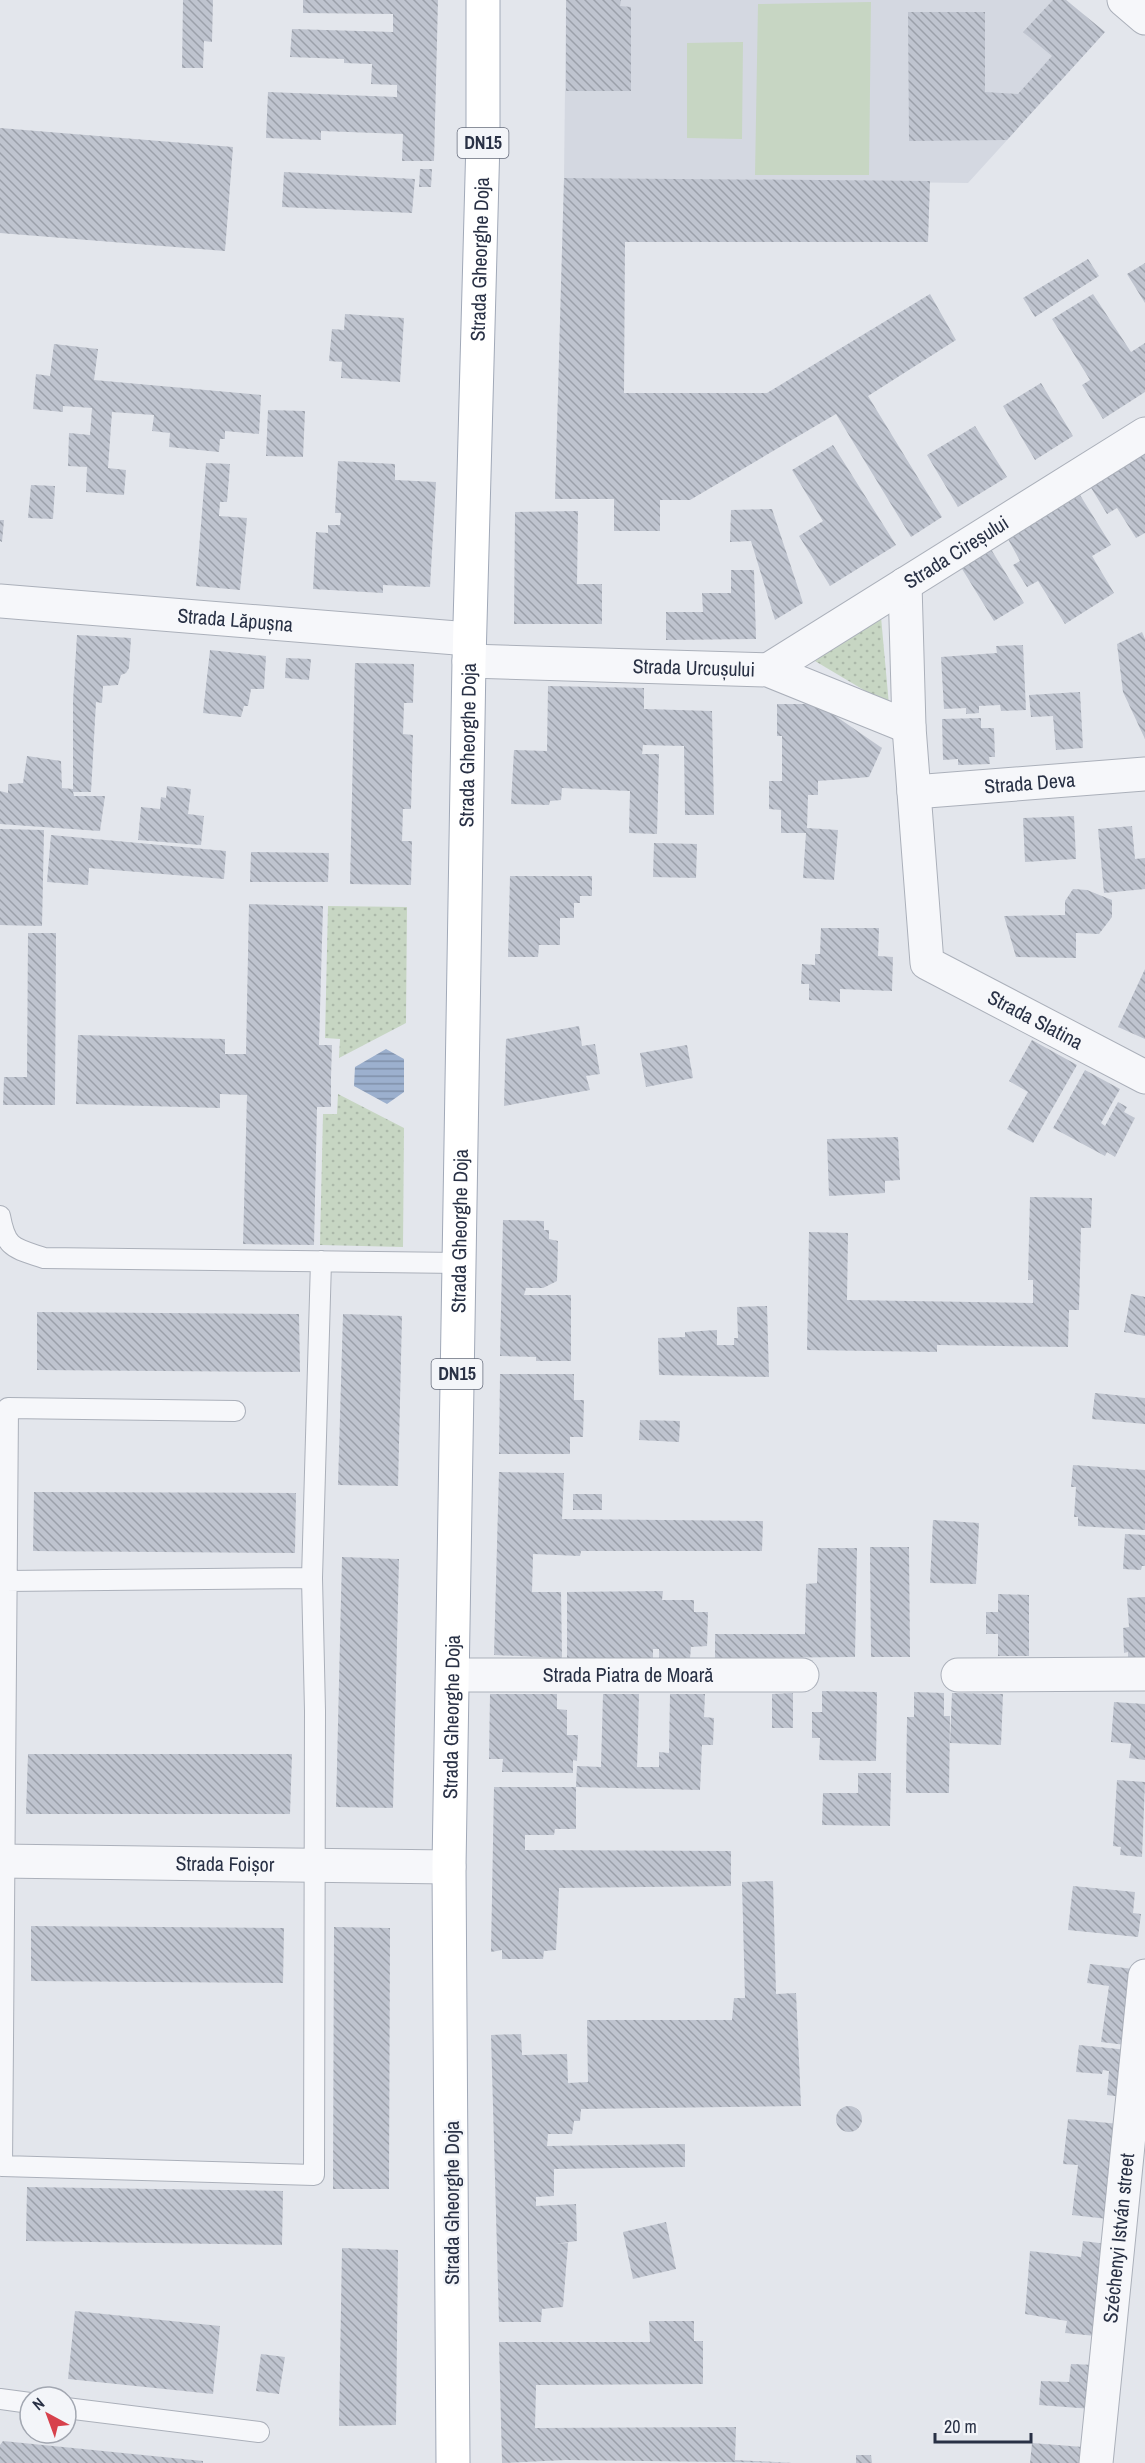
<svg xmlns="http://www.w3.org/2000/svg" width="1145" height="2463" font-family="'Archivo Narrow',sans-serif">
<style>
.built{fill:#d4d8e1}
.grass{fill:url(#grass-dots)}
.pitch{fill:#c7d6c3}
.water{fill:url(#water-rules)}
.building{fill:url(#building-back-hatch)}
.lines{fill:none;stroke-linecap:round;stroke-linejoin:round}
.service-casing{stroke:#abb0ba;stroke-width:22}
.minor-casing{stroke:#abb0ba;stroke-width:35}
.tertiary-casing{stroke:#abb0ba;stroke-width:35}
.primary-casing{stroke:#a1a9b8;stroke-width:35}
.service{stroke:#f6f7fa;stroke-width:20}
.minor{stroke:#f6f7fa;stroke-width:33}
.tertiary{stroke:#f6f7fa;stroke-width:33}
.primary{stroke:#fff;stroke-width:33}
.labels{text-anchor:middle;stroke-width:4.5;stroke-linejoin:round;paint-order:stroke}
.shield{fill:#f3f5f9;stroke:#666c7b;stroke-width:1.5}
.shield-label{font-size:18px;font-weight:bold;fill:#293145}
.street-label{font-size:20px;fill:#293145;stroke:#f3f5f9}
</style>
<defs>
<pattern id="grass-dots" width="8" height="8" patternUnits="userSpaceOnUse" patternTransform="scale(1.5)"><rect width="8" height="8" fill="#c7d6c3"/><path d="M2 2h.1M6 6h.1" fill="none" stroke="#abb8a9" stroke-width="1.8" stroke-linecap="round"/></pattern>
<pattern id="water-rules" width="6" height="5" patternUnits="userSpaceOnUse" patternTransform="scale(1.5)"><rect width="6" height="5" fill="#9cb0ce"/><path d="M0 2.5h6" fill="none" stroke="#7f90a9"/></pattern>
<pattern id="building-back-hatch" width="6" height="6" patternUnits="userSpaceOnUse" patternTransform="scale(1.5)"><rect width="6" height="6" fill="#bfc4cf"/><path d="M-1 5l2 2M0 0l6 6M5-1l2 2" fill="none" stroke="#9ba0aa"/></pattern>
</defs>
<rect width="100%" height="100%" fill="#e3e6ec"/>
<path class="built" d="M 566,0 L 1066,0 L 1105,32 L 968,183 L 564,178 Z"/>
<path class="grass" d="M 881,617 L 889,705 L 815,661 Z
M 328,906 L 407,907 L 406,1023 L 339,1058 L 340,1039 L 325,1038 Z
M 338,1094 L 404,1128 L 403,1247 L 320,1245 L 323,1114 L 337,1114 Z"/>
<path class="pitch" d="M 871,2 L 869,175 L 755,175 L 758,4 Z
M 743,42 L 742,139 L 687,138 L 687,43 Z"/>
<path class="water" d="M 386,1049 L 404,1059 L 404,1092 L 387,1104 L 354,1086 L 355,1067 Z"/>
<path class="building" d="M 183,0 L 213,0 L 212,42 L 204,41 L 203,68 L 182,68 Z
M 303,0 L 438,0 L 434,161 L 402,161 L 403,134 L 321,131 L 321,140 L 266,138 L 268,92 L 397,97 L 397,85 L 371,84 L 372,64 L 344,63 L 344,59 L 290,57 L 292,29 L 393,32 L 393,14 L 303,13 Z
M 566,0 L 621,0 L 620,6 L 631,7 L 631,91 L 566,91 Z
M 1053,0 L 1066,0 L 1105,32 L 1007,140 L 909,141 L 908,12 L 985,12 L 985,92 L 1018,94 L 1052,56 L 1023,32 Z
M 0,128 L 233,147 L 225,251 L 0,233 Z
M 420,169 L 432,169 L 431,187 L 419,187 Z
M 284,172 L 415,179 L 412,213 L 282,207 Z
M 564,178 L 930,181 L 928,242 L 625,242 L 624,393 L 767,393 L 930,294 L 956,340 L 868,396 L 942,517 L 911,537 L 836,414 L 690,500 L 660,500 L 660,531 L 614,531 L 614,499 L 555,499 Z
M 1088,259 L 1099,276 L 1035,317 L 1023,298 Z
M 1145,263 L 1145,303 L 1127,274 Z
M 1093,294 L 1131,352 L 1145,343 L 1145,392 L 1103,419 L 1082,385 L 1090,380 L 1052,319 Z
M 345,314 L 404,318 L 400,382 L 341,378 L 342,362 L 329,361 L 332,329 L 344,330 Z
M 54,344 L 98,349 L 94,380 L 261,395 L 259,434 L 225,431 L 225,439 L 220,439 L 219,452 L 169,447 L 170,433 L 152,431 L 154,415 L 112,412 L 108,468 L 126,470 L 124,495 L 86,492 L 87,467 L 68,466 L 69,433 L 90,435 L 92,408 L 63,406 L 63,412 L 33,409 L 36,374 L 50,376 Z
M 1041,383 L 1073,436 L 1035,460 L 1003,406 Z
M 268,410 L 305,411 L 303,457 L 266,456 Z
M 975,426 L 1007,477 L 958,507 L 927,455 Z
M 833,445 L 896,545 L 830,586 L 799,536 L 823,521 L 792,470 Z
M 1145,453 L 1145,533 L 1136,538 L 1117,508 L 1107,514 L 1090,486 Z
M 338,461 L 395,464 L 395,480 L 436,482 L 430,587 L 383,585 L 383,593 L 313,589 L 316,532 L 328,533 L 328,525 L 340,525 L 341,513 L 335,513 Z
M 206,463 L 230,464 L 227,502 L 220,502 L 219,516 L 247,518 L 240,590 L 196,586 Z
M 31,485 L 55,486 L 53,519 L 28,518 Z
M 1080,495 L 1111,545 L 1092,556 L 1114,593 L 1065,624 L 1038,581 L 1027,587 L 1013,565 L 1020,561 L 1008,539 Z
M 772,509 L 803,603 L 775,620 L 751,541 L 730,542 L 731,510 Z
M 578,511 L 577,584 L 602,584 L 602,624 L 514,624 L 515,512 Z
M 0,520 L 4,520 L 2,542 L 0,541 Z
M 989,546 L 1024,603 L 994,621 L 959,564 Z
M 731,570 L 754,570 L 756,639 L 666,640 L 666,612 L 703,612 L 702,593 L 731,593 Z
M 1142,632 L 1145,639 L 1145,739 L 1123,692 L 1117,644 Z
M 77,635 L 131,638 L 129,668 L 126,673 L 121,675 L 118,685 L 103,686 L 102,703 L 96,702 L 91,792 L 73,792 L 74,796 L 105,796 L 100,831 L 0,824 L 0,791 L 8,793 L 8,784 L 23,783 L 27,756 L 61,761 L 62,788 L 73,789 L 73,701 Z
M 1023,645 L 1026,710 L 1001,711 L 1000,705 L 979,706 L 979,713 L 966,714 L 966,708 L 944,709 L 941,657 L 997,653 L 996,646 Z
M 210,650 L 266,656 L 264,689 L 251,689 L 248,706 L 244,706 L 241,717 L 203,713 Z
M 286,658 L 311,659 L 309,680 L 285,678 Z
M 355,663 L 414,664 L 413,703 L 404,703 L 403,734 L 413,735 L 411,809 L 403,809 L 402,841 L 412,841 L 411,885 L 350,884 Z
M 548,686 L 644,688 L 644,709 L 712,711 L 714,815 L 685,815 L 684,746 L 643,745 L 642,754 L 659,754 L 657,834 L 629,833 L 630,791 L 562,788 L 561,800 L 550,801 L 549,805 L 511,804 L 514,750 L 547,751 Z
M 1080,692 L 1083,748 L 1056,750 L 1053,716 L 1031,717 L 1029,695 Z
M 777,704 L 818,704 L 882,748 L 869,777 L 818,781 L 818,795 L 808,795 L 807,828 L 838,830 L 834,880 L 803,878 L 806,833 L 781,833 L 781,810 L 769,809 L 769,781 L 782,781 L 782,736 L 777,736 Z
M 981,718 L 981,728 L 994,728 L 995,757 L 989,757 L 990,764 L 958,765 L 958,759 L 943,760 L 942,719 Z
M 167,786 L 191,789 L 188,814 L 204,816 L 201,845 L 138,840 L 141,807 L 160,809 L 161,797 L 166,798 Z
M 1074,816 L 1076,859 L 1025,862 L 1023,818 Z
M 1132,826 L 1135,859 L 1145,858 L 1145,889 L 1104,893 L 1098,829 Z
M 0,829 L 44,830 L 42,926 L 0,925 Z
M 51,835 L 226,851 L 224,879 L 89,868 L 88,885 L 47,882 Z
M 654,843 L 697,844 L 696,878 L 653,877 Z
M 251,852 L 329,853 L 328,882 L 250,882 Z
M 510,876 L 592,876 L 592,896 L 580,896 L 580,903 L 574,903 L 574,918 L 560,918 L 560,945 L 539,945 L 538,957 L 508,957 Z
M 1073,889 L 1087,890 L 1112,900 L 1112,917 L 1099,934 L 1076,933 L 1076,958 L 1016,957 L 1004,916 L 1065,915 L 1065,901 Z
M 249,904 L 323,906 L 319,1045 L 332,1045 L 331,1076 L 331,1107 L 317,1107 L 314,1245 L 243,1244 L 247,1095 L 220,1094 L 220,1108 L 76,1104 L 78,1035 L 225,1039 L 225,1054 L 246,1054 Z
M 821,928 L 879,928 L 878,956 L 893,957 L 892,991 L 840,989 L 840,1002 L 809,1000 L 809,984 L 801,984 L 802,964 L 815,965 L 815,954 L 820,954 Z
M 28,933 L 56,933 L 55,1105 L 3,1105 L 4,1077 L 27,1077 Z
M 1145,969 L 1145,1039 L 1118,1027 Z
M 579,1026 L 582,1046 L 595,1044 L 600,1074 L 586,1076 L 590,1090 L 504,1106 L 506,1039 Z
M 1032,1040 L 1077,1065 L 1033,1143 L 1007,1129 L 1028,1092 L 1009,1081 Z
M 687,1045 L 693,1078 L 646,1087 L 640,1053 Z
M 1085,1070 L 1120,1089 L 1101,1123 L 1105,1126 L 1118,1102 L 1127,1107 L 1124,1112 L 1135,1118 L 1115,1157 L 1107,1152 L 1105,1156 L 1053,1128 Z
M 898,1137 L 900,1180 L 885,1181 L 885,1193 L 829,1196 L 827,1139 Z
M 1030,1197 L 1092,1198 L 1091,1228 L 1081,1228 L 1079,1310 L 1069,1310 L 1068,1347 L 937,1345 L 937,1352 L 807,1350 L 809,1232 L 848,1233 L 847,1300 L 1033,1303 L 1033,1280 L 1028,1280 Z
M 503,1220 L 544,1221 L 544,1230 L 549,1230 L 549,1239 L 558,1241 L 557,1281 L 543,1288 L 526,1288 L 524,1295 L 571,1295 L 571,1361 L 536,1361 L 536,1357 L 500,1356 Z
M 1131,1294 L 1145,1297 L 1145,1336 L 1124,1332 Z
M 767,1306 L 769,1377 L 659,1375 L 658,1338 L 685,1337 L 685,1332 L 717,1330 L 717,1345 L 734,1345 L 734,1338 L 738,1338 L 737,1307 Z
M 37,1312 L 299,1314 L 300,1372 L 37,1370 Z
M 343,1314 L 402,1316 L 398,1486 L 338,1485 Z
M 500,1374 L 574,1374 L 574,1400 L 584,1400 L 583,1437 L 570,1437 L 570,1454 L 499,1454 Z
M 1095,1393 L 1145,1398 L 1145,1424 L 1092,1419 Z
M 640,1420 L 680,1421 L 679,1442 L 639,1440 Z
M 1073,1465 L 1145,1470 L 1145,1530 L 1078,1526 L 1078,1517 L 1074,1517 L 1076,1487 L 1071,1487 Z
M 499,1472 L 564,1473 L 562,1519 L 763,1521 L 762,1551 L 581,1551 L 580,1556 L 533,1554 L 532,1592 L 561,1592 L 562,1658 L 494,1655 Z
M 34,1492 L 296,1493 L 295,1553 L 33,1551 Z
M 573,1494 L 602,1494 L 602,1510 L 573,1510 Z
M 933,1520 L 979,1523 L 976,1584 L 930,1583 Z
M 1125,1534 L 1145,1535 L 1145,1566 L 1142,1566 L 1141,1570 L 1123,1569 Z
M 870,1547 L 909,1547 L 910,1657 L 871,1657 Z
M 818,1548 L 857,1548 L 855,1657 L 715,1658 L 715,1634 L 805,1634 L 806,1584 L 817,1583 Z
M 342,1557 L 399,1559 L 393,1808 L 336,1807 Z
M 663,1591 L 662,1600 L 694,1600 L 694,1612 L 708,1612 L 707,1646 L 691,1647 L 690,1658 L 659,1658 L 659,1649 L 653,1649 L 653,1658 L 567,1659 L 567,1592 Z
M 998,1594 L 1029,1595 L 1029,1656 L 998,1656 L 998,1634 L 986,1634 L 986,1612 L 998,1612 Z
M 1145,1597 L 1145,1660 L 1128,1661 L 1128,1652 L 1124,1653 L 1123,1628 L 1129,1627 L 1127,1598 Z
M 822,1691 L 877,1692 L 876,1761 L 819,1760 L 820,1738 L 812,1738 L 812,1712 L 822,1712 Z
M 914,1692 L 944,1693 L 944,1716 L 950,1716 L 949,1793 L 906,1793 L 907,1717 L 914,1717 Z
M 793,1693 L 793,1728 L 772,1728 L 772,1694 Z
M 952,1693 L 1003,1694 L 1001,1745 L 950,1743 Z
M 490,1694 L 557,1694 L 557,1709 L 567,1710 L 567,1735 L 578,1735 L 577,1761 L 573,1760 L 573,1773 L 502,1772 L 503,1759 L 489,1759 Z
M 603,1694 L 639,1694 L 637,1767 L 659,1767 L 659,1752 L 669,1753 L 670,1694 L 705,1694 L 704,1717 L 714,1718 L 713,1745 L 702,1745 L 700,1790 L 576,1787 L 577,1766 L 601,1767 Z
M 1114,1702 L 1145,1704 L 1145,1760 L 1129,1758 L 1131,1744 L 1111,1742 Z
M 28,1754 L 292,1754 L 290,1814 L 26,1814 Z
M 858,1773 L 891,1773 L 890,1826 L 822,1825 L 823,1793 L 858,1793 Z
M 1117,1780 L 1145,1782 L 1142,1857 L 1120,1855 L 1121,1847 L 1113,1846 Z
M 494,1787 L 576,1787 L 576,1829 L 555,1829 L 554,1835 L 525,1835 L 525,1850 L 731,1851 L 731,1886 L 559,1888 L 556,1950 L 544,1951 L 543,1959 L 502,1959 L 502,1950 L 491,1952 Z
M 773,1881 L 776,1994 L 796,1993 L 801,2106 L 581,2109 L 580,2121 L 574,2121 L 572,2134 L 548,2134 L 547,2146 L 685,2144 L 685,2167 L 554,2169 L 554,2196 L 536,2197 L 536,2206 L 576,2204 L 577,2241 L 555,2244 L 568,2243 L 563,2307 L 542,2309 L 541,2322 L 499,2322 L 491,2035 L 521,2034 L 522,2055 L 567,2054 L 568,2083 L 588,2082 L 587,2020 L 732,2020 L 734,1998 L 745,1998 L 742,1882 Z
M 1073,1886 L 1135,1892 L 1133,1913 L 1141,1914 L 1138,1937 L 1068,1930 Z
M 31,1926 L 284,1928 L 283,1983 L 31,1981 Z
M 334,1927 L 390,1928 L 389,2189 L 333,2189 Z
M 1090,1964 L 1134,1969 L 1126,2045 L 1101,2042 L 1109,1986 L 1087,1983 Z
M 1079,2045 L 1128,2050 L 1123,2097 L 1107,2095 L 1109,2071 L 1103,2070 L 1102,2074 L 1076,2072 Z
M836 2119a13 13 0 1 1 26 0a13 13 0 1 1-26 0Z
M 1068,2119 L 1119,2124 L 1108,2219 L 1072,2215 L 1078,2165 L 1063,2164 Z
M 27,2187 L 283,2191 L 282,2245 L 26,2241 Z
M 666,2222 L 676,2269 L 633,2279 L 623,2232 Z
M 1083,2241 L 1107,2244 L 1096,2336 L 1065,2333 L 1067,2321 L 1025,2314 L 1030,2251 L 1081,2257 Z
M 342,2248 L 398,2250 L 396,2425 L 339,2426 Z
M 75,2311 L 220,2326 L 213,2394 L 68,2379 Z
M 649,2321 L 694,2321 L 694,2341 L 703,2341 L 703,2384 L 536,2385 L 535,2428 L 736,2427 L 735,2460 L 794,2463 L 566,2460 L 502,2463 L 499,2342 L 650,2342 Z
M 261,2354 L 285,2357 L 279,2394 L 256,2391 Z
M 1071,2364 L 1095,2365 L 1092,2409 L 1039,2405 L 1041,2381 L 1069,2382 Z
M 3,2441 L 203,2461 L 203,2463 L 0,2463 L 0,2445 Z
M 1032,2443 L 1083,2447 L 1082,2463 L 1030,2463 Z
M 856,2455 L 871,2455 L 872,2463 L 856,2463 Z"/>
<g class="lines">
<g class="service-casing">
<path id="service" d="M 0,1216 C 6,1249 14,1248 44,1258 L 459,1263
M 235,1411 L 8,1408 L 2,2166 L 314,2175 L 315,1711 L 312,1578 L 321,1261
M 5,1581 L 312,1578
M 0,2399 L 30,2403
M 66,2408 L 259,2432"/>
</g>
<g class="minor-casing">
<g id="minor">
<path id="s1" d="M 905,584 L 909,727 L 927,963 L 1145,1077"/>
<path id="s2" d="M 0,601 L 469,639"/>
<path id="s3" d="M 469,661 L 768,670 L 909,727"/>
<path id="s4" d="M 768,670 L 1145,434"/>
<path id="s5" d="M 914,792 L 1145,774"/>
<path id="s6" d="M 454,1675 L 802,1675"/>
<path d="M 958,1675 L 1145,1674"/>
<path id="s7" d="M 0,1861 L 449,1867"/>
<path id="s8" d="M 1096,2463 L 1145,1976"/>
</g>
</g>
<g class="tertiary-casing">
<path id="tertiary" d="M 1124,0 L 1145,18"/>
</g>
<g class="primary-casing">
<g id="primary">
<path id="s9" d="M 453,2463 L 449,1867 L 469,661 L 483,140 L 483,0"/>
</g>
</g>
<use href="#service" class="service"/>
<use href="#minor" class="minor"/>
<use href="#tertiary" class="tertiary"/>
<use href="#primary" class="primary"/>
</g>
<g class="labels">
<g class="shield">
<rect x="457.5" y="128" width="51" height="30" rx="4.5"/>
<rect x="431.5" y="1359" width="51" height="30" rx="4.5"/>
</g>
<g class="shield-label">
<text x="483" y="149">DN15</text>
<text x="457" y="1380">DN15</text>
</g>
<g class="street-label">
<text dy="7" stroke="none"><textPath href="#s9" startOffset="2204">Strada Gheorghe Doja</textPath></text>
<text dy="7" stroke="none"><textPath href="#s4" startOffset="222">Strada Cireșului</textPath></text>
<text dy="7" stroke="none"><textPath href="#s2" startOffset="236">Strada Lăpușna</textPath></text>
<text dy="7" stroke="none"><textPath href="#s3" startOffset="225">Strada Urcușului</textPath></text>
<text dy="7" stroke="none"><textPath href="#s9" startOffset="1718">Strada Gheorghe Doja</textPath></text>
<text dy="7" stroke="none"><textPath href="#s5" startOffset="116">Strada Deva</textPath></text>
<text dy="7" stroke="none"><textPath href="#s1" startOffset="502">Strada Slatina</textPath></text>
<text dy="7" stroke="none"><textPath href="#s9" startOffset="1232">Strada Gheorghe Doja</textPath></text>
<text dy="7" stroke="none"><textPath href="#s6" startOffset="174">Strada Piatra de Moară</textPath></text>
<text dy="7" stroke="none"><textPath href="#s9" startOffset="746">Strada Gheorghe Doja</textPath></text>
<text dy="7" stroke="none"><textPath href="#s7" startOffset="225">Strada Foișor</textPath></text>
<text transform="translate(452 2203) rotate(-90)" y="7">Strada Gheorghe Doja</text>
<text dy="7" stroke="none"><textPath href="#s8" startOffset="226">Széchenyi István street</textPath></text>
</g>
</g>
<g transform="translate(48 2415) rotate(319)"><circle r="28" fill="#f3f5f9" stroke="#a2a7b1" stroke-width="1.5"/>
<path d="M0-4.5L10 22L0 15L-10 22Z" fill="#d7414c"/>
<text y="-9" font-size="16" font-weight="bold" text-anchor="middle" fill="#293145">N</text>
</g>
<path d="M935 2433v9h96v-9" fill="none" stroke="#293145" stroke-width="3"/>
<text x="944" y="2433" font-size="18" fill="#293145" stroke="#f3f5f9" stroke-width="4.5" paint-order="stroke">20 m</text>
</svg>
